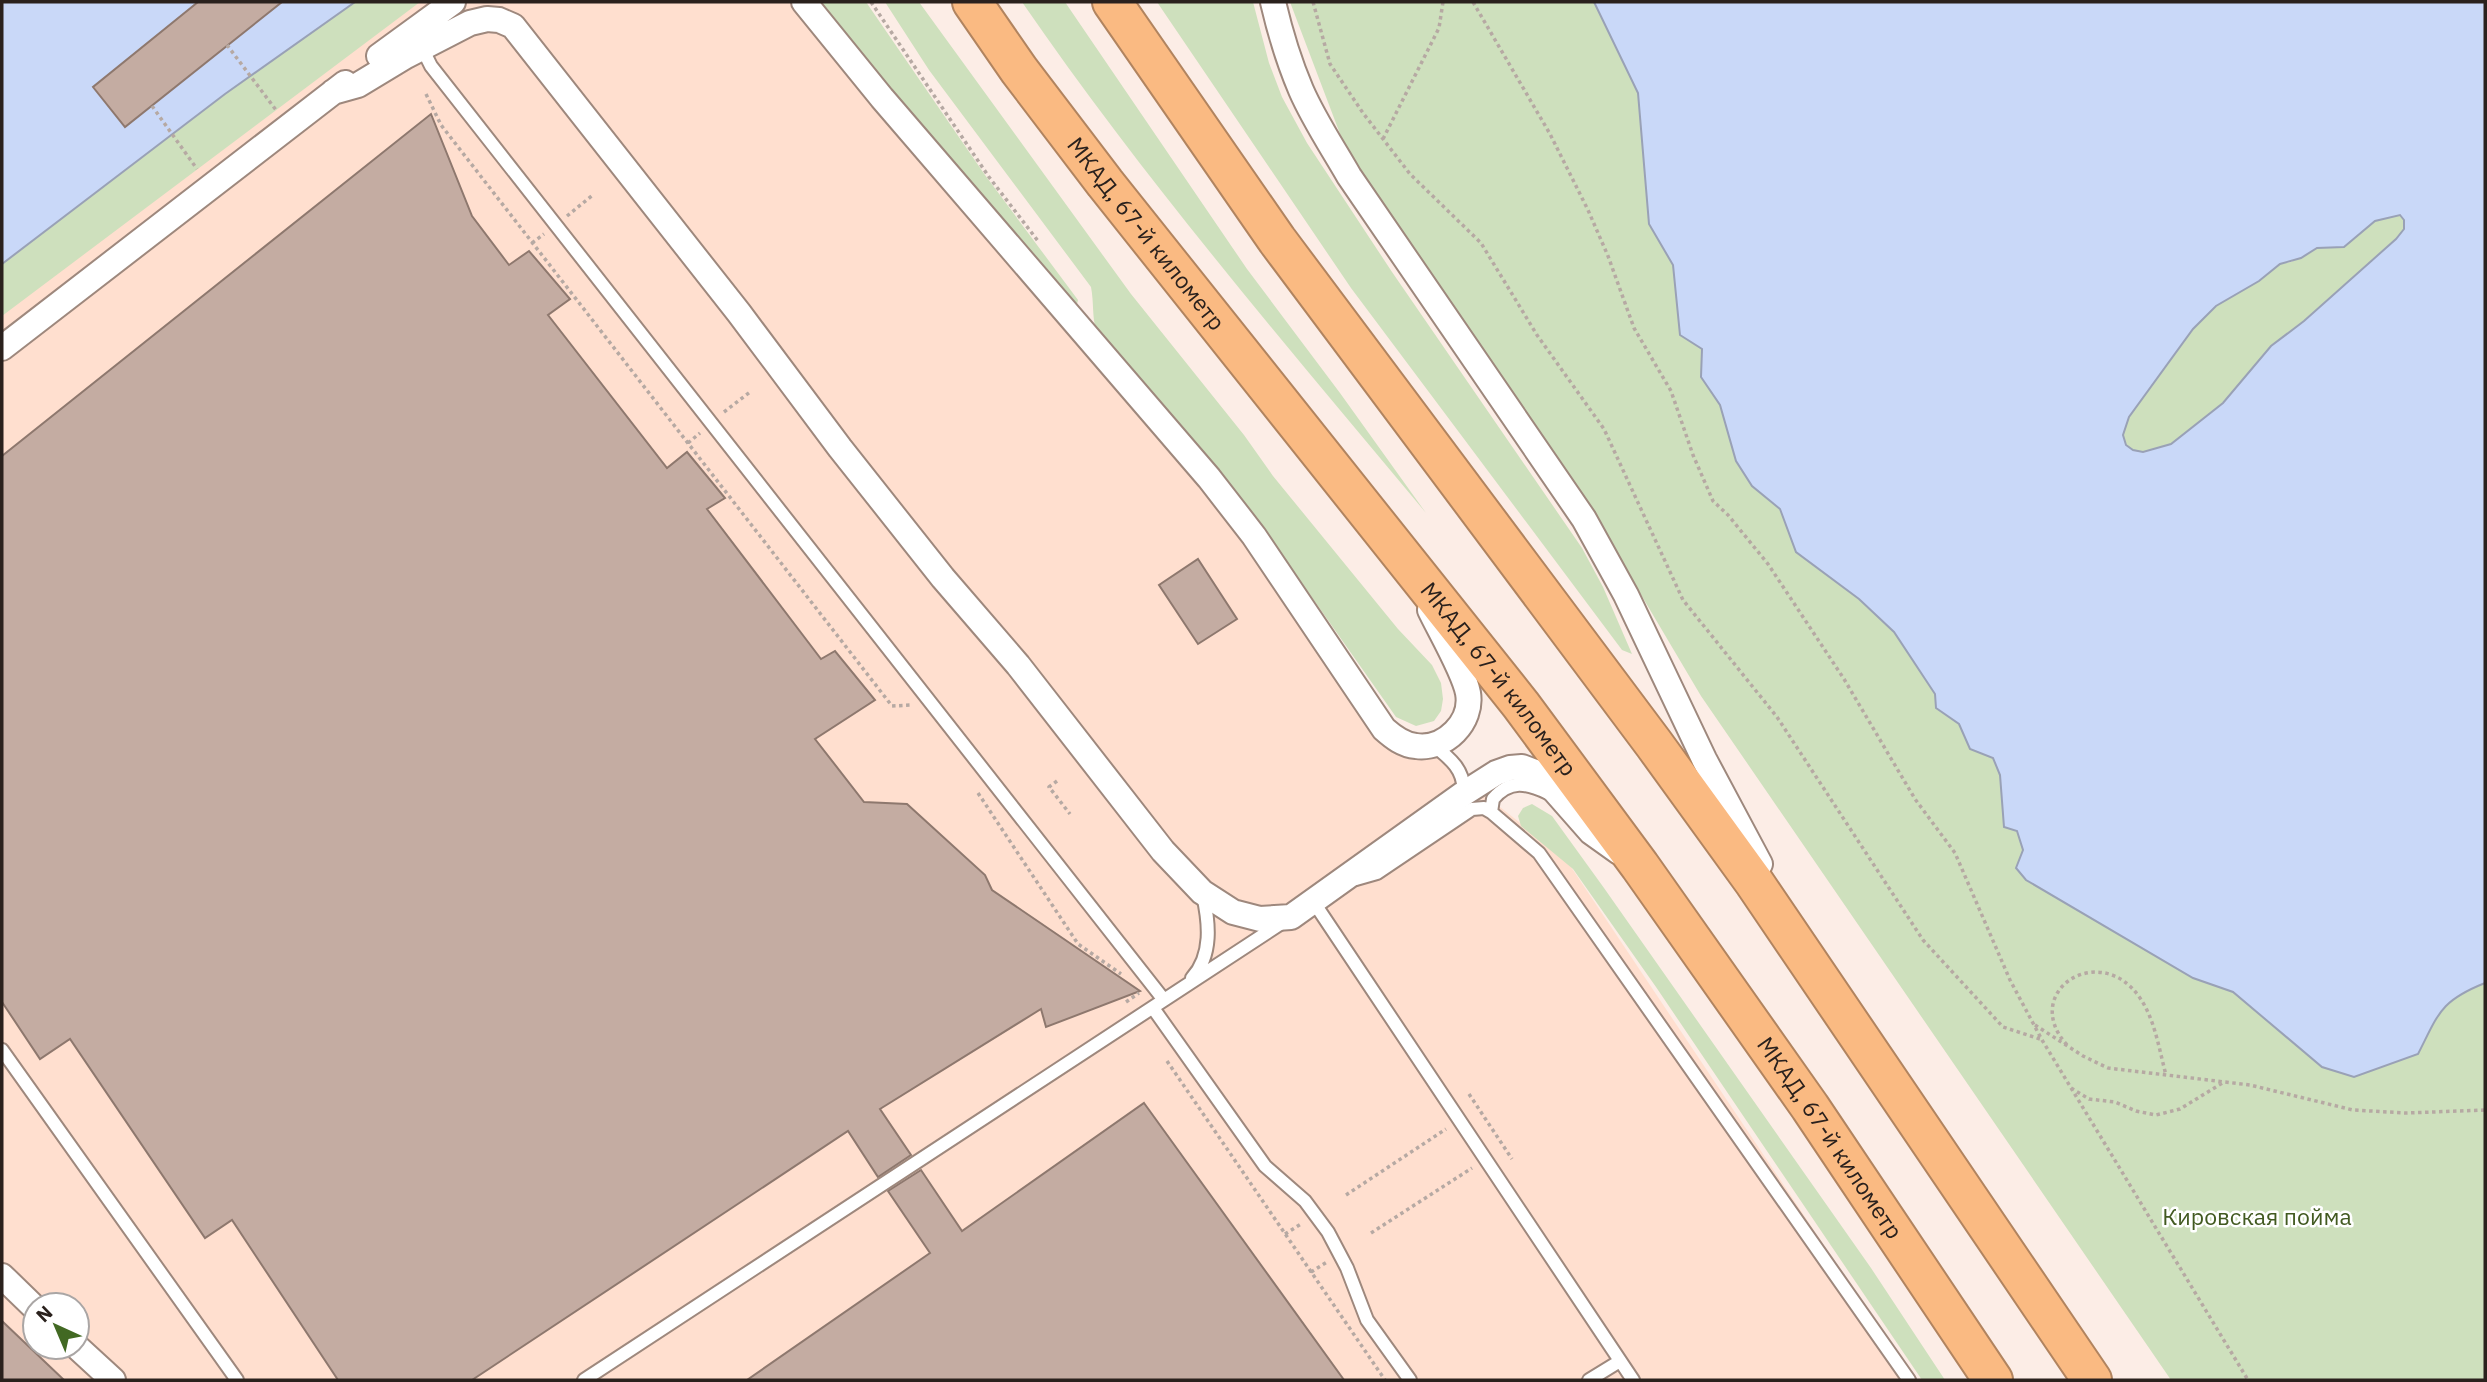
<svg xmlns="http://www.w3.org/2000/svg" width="2487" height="1382" font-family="'IBM Plex Sans',sans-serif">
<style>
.built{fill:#ffdfcf;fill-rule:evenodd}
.green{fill:#cee0bd}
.water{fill:#c9d8f8;stroke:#99a1b6;stroke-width:2;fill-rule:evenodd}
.building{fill:#c4aca2;stroke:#8e786e;stroke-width:2}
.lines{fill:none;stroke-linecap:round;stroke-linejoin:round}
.lane-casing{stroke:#9e887d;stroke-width:16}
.street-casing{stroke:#9e887d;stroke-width:28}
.highway-casing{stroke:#b1845f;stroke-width:42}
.path{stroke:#b6a9a3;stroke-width:3.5;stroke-dasharray:3.5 3.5;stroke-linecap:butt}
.lane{stroke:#fff;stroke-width:12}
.street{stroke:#fff;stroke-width:24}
.highway{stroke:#faba82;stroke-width:38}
.labels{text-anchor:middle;stroke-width:5;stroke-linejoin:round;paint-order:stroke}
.street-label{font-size:23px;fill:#2a211d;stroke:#fff}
.park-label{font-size:23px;fill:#425a21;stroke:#fff}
</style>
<rect width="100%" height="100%" fill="#fcede6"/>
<path class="built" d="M 385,2 L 831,2 L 1398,727 L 1565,858 L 1914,1380 L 64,1380 L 2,1321 L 2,280 ZM 35,1305 L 77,1305 L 77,1347 L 35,1347 Z"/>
<path class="green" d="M 355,2 L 420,2 L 2,316 L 2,264 L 225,94 Z
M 815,2 L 866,2 L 985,175 L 1078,300 L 1076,308 Z
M 885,2 L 919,2 L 1131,294 L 1244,435 L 1273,476 L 1398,629 L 1432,665 L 1441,683 L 1443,699 L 1441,711 L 1434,721 L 1416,726 L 1396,717 L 1268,535 L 1216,467 L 1096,330 C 1092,316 1094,303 1091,287 L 929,70 Z
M 1022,2 L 1065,2 L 1247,269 L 1340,393 L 1426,513 C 1287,346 1145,181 1022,2 Z
M 1157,2 L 1253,2 L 1269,63 L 1282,97 L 1307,143 L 1392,272 L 1582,548 L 1603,587 L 1632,654 L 1622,650 L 1351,288 Z
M 1290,2 L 1594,2 L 1638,93 L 1649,224 L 1673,265 L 1680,335 L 1703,349 L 1701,377 L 1720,405 L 1736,461 L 1752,486 L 1780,509 L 1797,552 L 1859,599 L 1894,632 L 1935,694 L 1937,708 L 1959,724 L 1970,749 L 1993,758 L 2000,775 L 2004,827 L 2017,831 L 2023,850 L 2026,880 L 2193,978 L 2233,992 L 2322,1067 L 2418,1054 C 2439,1013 2440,1001 2485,983 L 2485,1380 L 2171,1380 L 1701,696 L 1595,517 L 1388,218 L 1345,147 Z
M 2400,215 L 2404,220 L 2404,229 L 2396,239 L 2304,321 L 2271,346 L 2223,403 L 2171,444 L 2143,452 L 2133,450 L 2126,445 L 2123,435 L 2129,417 L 2193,329 L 2216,306 L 2259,281 L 2280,264 L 2291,262 L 2317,248 L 2344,247 L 2375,221 Z
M 1532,804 L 1552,816 L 1604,888 L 1871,1268 L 1945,1380 L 1922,1380 L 1656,987 L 1573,869 L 1521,826 L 1518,816 L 1523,808 Z"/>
<path class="water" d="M 2,2 L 355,2 L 225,94 L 2,264 Z
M 1594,2 L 2485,2 L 2485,983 C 2440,1001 2439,1013 2418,1054 L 2354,1077 L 2322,1067 L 2233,992 L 2193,978 L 2026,880 L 2016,868 L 2023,850 L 2017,831 L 2004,827 L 2000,775 L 1993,758 L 1970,749 L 1959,724 L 1936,708 L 1935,694 L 1894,632 L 1859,599 L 1796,552 L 1780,509 L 1752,486 L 1736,461 L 1720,405 L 1701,377 L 1702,349 L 1680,335 L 1673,265 L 1649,224 L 1638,93 ZM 2400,215 L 2404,220 L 2404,229 L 2396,239 L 2304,321 L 2271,346 L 2223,403 L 2171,444 L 2143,452 L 2133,450 L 2126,445 L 2123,435 L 2129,417 L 2193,329 L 2216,306 L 2259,281 L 2280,264 L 2301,258 L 2317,248 L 2344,247 L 2375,221 Z"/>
<path class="building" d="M 198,2 L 282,2 L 125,127 L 93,87 Z
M 431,114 L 472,216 L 509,265 L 529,251 L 570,299 L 548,315 L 667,468 L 687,452 L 725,498 L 707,509 L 821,659 L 835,651 L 875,700 L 815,739 L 864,802 L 907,804 L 985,875 L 992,890 L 1140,991 L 1046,1027 L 1041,1009 L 880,1109 L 911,1155 L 878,1177 L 848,1131 L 472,1380 L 338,1380 L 232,1220 L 205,1238 L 70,1039 L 40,1059 L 2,1002 L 2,456 Z
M 1198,559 L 1237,619 L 1198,644 L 1159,585 Z
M 1144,1103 L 1344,1380 L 747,1380 L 930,1253 L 888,1191 L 921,1170 L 962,1231 Z
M 2,1321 L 64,1380 L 2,1380 Z"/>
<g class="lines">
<g class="lane-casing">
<path id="lane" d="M 422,48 L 431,66 L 1164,1000
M 1433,745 C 1450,758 1466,771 1463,794
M 1491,812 L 1493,799 C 1510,779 1527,783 1548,793
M 1356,879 L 1377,873 L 1472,809 L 1484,808 L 1491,812 L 1539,853 L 1909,1380
M 1313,901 L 1633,1380
M 1192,978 C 1213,955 1209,922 1203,895
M 1153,1008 L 1265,1166 L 1305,1201 L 1328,1232 L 1347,1268 L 1367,1320 L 1410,1380
M 2,1050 L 237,1380
M 584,1380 L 1283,922
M 1589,1380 L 1620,1361"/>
</g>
<g class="street-casing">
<path id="street" d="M 804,2 L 882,98 L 1209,478 L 1254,536 L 1384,729 C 1393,737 1403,745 1416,746 C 1445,750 1473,722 1468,693 C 1464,672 1440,631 1430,610
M 1273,2 C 1280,32 1289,62 1301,90 C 1314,120 1333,148 1349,176 L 1584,519 L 1626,595 L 1704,759 L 1760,864
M 379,56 L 453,2
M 333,92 L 358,85 L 406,56 L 470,23 L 487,19 L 499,20 L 513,26 L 739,313 L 840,448 L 943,578 L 1018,665 L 1163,851 L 1202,892 L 1233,912 L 1260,919 L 1291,917 L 1463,794 L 1496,773 L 1510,768 L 1522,767 L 1535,772 L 1547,782 L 1591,832 L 1619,852
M 2,348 L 345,83
M 2,1276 L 35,1308
M 77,1347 L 113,1380"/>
</g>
<g class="highway-casing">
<g id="highway">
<path id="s1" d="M 972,2 L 1019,70 L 1105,183 L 1521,705 L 1640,866 L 1810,1107 L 1993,1380"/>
<path d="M 1112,2 L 1277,240 L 1654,744 L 1754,882 L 2092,1380"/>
</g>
</g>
<path class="path" d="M 871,2 L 989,177 L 1038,241
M 1313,2 L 1330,64 L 1363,113 L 1410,174 L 1481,243 L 1537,335 L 1604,429 L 1683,600 L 1777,717 L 1923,940 L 2003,1027 L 2040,1039
M 1473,2 L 1550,134 L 1588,210 L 1608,256 L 1634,328 L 1671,391 L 1693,455 L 1713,501 L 1728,515 L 1768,564 L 1844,679 L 1915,799 L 1955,853 L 2010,980 L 2042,1040 L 2248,1380
M 227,45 L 276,110
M 426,94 L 441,125 L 892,706 L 911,705
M 152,106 L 197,169
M 1383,139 L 1439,28 L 1443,2
M 567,216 L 594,194
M 532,243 L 544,234
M 724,412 L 750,392
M 688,443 L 700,433
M 1057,781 L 1049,787 L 1070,814
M 978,793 L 1078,944 L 1121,974
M 1126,1002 L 1139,993
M 2035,1025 L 2083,1056 L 2108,1068 L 2250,1085 L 2353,1110 L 2406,1113 L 2485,1110
M 2067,1045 C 2019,992 2100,939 2140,998 C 2155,1020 2159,1049 2166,1075
M 1167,1061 L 1385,1380
M 2071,1088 L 2089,1099 L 2115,1102 L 2136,1111 L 2156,1115 L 2180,1109 L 2224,1082
M 1469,1094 L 1512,1159
M 1346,1195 L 1446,1129
M 1371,1233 L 1472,1168
M 1285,1234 L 1301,1224
M 1311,1272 L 1327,1262"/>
<use href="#lane" class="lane"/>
<use href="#street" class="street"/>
<use href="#highway" class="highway"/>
</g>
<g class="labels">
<g class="street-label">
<text dy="8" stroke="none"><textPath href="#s1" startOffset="290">МКАД, 67-й километр</textPath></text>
<text dy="8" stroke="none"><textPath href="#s1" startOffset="858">МКАД, 67-й километр</textPath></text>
<text dy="8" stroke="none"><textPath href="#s1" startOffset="1424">МКАД, 67-й километр</textPath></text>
</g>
<g class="park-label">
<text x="2257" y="1225">Кировская пойма</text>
</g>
</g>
<rect width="2487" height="1382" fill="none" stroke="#2a211d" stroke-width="7"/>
<g transform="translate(56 1326) rotate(316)"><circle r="33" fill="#ffffff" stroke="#aaa6a5" stroke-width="2"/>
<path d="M0-5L12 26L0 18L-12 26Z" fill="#426923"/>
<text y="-10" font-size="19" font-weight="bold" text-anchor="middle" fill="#2a211d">N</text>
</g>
</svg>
